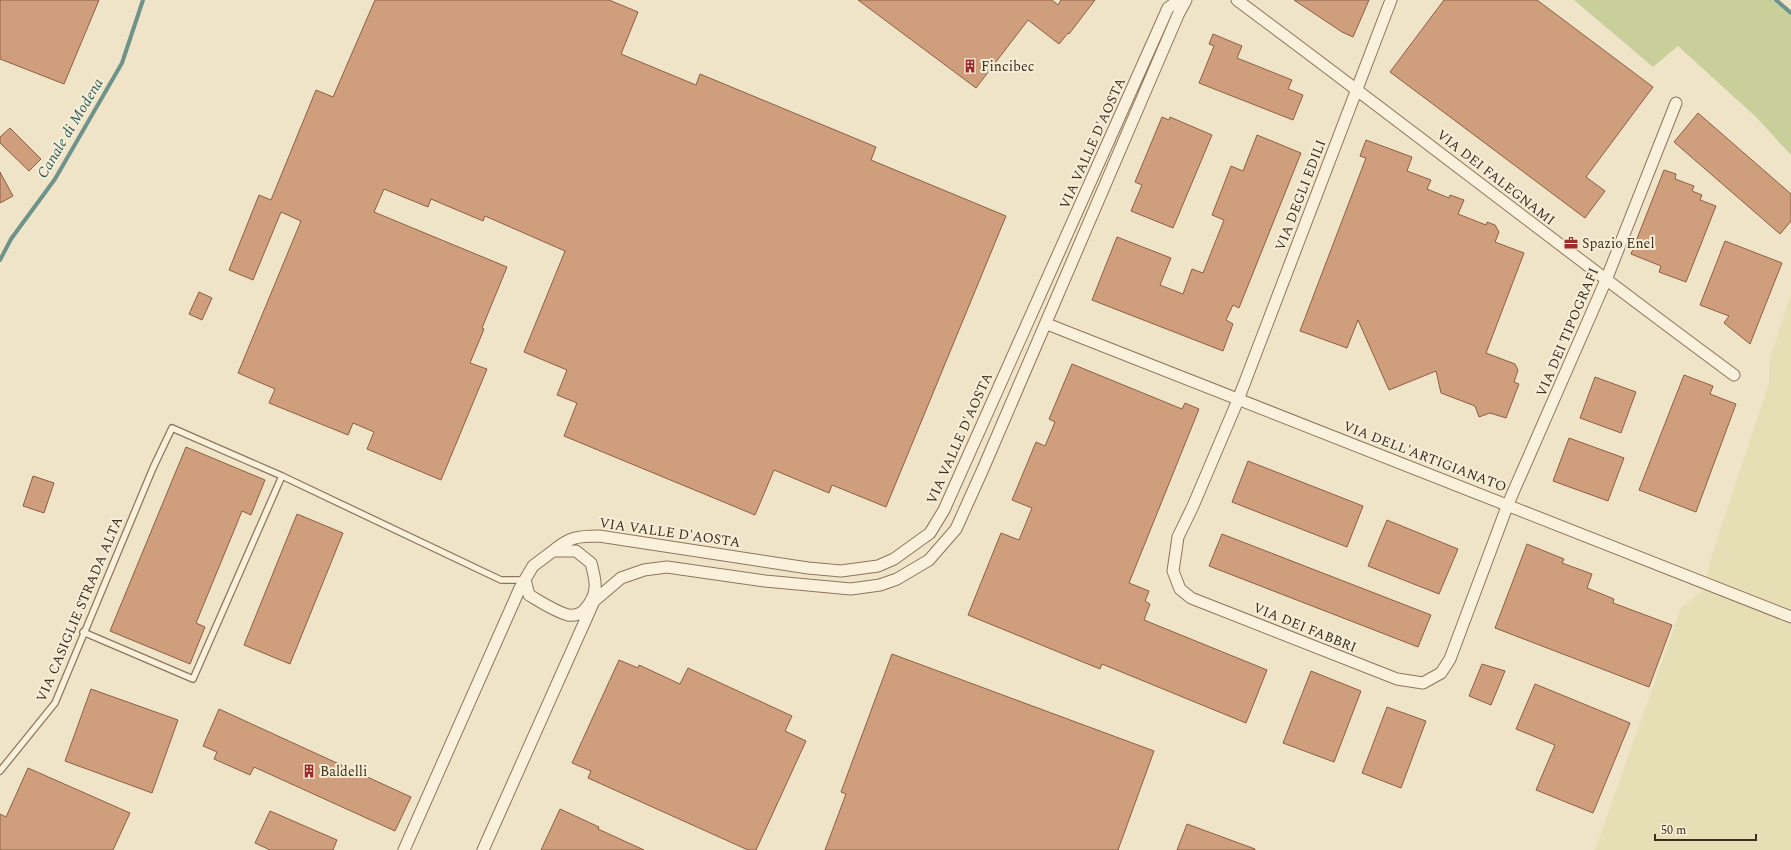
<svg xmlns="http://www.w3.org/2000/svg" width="1791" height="850" font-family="Spectral,serif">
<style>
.farmland{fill:#e6deb5}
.green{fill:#c9cf9b}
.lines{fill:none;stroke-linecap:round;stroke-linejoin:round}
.stream{stroke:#6f938a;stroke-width:4}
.building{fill:#cf9f7d;stroke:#8d5f41}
.lane-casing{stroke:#8d765c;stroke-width:8}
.street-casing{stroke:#8d765c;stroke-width:13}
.lane{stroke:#faf1dc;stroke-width:5.5}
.street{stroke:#faf1dc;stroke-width:11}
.labels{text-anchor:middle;stroke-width:4;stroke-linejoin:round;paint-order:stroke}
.poi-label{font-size:14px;fill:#3d2e20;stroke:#f7eed8;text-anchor:start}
.street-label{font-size:14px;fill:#3d2e20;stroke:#f7eed8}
.water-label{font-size:15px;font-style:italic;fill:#2f5d5a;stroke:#f7eed8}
</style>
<rect width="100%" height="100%" fill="#f0e4c8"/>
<path class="farmland" d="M 1791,294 L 1791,850 L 1595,850 L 1681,608 L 1703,590 L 1712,555 L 1769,383 L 1770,358 Z"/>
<path class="green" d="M 1574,0 L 1773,0 L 1791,16 L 1791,155 L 1756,117 L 1678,46 L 1653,67 Z"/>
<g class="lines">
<path class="stream" d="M 1776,0 L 1791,13
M 0,260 L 11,239 L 55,179 L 122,63 L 143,0"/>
</g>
<path class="building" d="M 0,0 L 99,0 L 64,84 L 0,59 Z
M 375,0 L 609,0 L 638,12 L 621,54 L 696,85 L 700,74 L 876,147 L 871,160 L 1006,216 L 886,507 L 832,485 L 829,493 L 774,470 L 755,515 L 564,436 L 577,403 L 557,395 L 567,370 L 524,352 L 565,251 L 485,216 L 483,221 L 431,199 L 428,207 L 384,189 L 374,212 L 507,267 L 482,328 L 484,329 L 470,363 L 487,369 L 441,480 L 367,449 L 374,432 L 353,423 L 348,435 L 269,403 L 275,389 L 238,373 L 301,221 L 281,212 L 253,280 L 229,270 L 259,195 L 271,200 L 316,90 L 333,97 Z
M 858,0 L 1052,0 L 1058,5 L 1061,0 L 1095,0 L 1069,34 L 1068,33 L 1059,44 L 1028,20 L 976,88 Z
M 1294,0 L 1369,0 L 1353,37 L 1342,32 Z
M 1444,0 L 1537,0 L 1653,87 L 1586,177 L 1605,191 L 1585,218 L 1390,72 Z
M 1213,34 L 1242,46 L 1237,58 L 1292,80 L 1288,89 L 1303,95 L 1293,120 L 1199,83 L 1214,46 L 1209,44 Z
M 1698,113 L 1791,194 L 1791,221 L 1780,234 L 1674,142 Z
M 1162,117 L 1169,120 L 1170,117 L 1212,135 L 1173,228 L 1131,211 L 1142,185 L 1135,182 Z
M 10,128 L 41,159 L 29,171 L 0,143 L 0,137 Z
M 1257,135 L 1301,153 L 1239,308 L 1233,305 L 1226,320 L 1233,324 L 1223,351 L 1092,300 L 1117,237 L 1171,258 L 1160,285 L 1183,294 L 1192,269 L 1203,273 L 1224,220 L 1212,215 L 1231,166 L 1243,171 Z
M 1366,140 L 1412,157 L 1407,171 L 1431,180 L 1427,189 L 1449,198 L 1450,195 L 1464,200 L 1458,214 L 1486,225 L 1487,222 L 1495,225 L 1499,232 L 1495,242 L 1524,253 L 1486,353 L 1515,364 L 1518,370 L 1514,382 L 1519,384 L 1506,418 L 1490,413 L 1479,417 L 1475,406 L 1441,393 L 1436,371 L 1389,390 L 1358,320 L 1347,348 L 1300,331 L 1366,158 L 1360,156 Z
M 1664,170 L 1676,174 L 1675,179 L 1694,186 L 1692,191 L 1702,195 L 1700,200 L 1716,206 L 1686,282 L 1659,272 L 1661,266 L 1631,254 Z
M 0,172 L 13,196 L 0,203 Z
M 1725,241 L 1782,263 L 1750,344 L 1724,323 L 1729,316 L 1700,305 Z
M 199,292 L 212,298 L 202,320 L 189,314 Z
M 1072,364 L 1182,409 L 1185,403 L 1199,409 L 1129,583 L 1149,591 L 1145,601 L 1150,604 L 1144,620 L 1267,670 L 1246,723 L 1102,664 L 1100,669 L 968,615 L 1001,533 L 1019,540 L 1032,508 L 1012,500 L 1036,442 L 1045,446 L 1055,422 L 1049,419 Z
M 1684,375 L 1713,386 L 1710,394 L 1736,404 L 1696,512 L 1639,490 Z
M 1595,377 L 1636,392 L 1621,433 L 1580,418 Z
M 1569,438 L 1624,458 L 1608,501 L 1553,481 Z
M 186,447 L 265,480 L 251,515 L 242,511 L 196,623 L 205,627 L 190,664 L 110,631 Z
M 1248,461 L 1363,506 L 1347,547 L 1232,502 Z
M 33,476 L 54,483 L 44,513 L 23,506 Z
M 297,514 L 343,533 L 290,664 L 244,645 Z
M 1387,520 L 1458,549 L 1439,594 L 1368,566 Z
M 1222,534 L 1431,615 L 1418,647 L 1209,566 Z
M 1527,544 L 1564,559 L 1562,563 L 1592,574 L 1587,588 L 1614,599 L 1613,603 L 1672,625 L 1649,687 L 1495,628 Z
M 892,654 L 1154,751 L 1118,850 L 825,850 L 846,794 L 841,792 Z
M 619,660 L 638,668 L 639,665 L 680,684 L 688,668 L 792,716 L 785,731 L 806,741 L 756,850 L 748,850 L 588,778 L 591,771 L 572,763 Z
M 1482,664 L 1505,671 L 1491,705 L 1469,696 Z
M 1311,671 L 1361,691 L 1334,762 L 1283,743 Z
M 1535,684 L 1630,723 L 1593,813 L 1536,790 L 1555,745 L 1516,729 Z
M 91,689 L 178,720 L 152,793 L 65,761 Z
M 1387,707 L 1426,721 L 1401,788 L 1362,773 Z
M 219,709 L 411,797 L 395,831 L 254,767 L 250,775 L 214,759 L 217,752 L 203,746 Z
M 28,768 L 130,813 L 113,850 L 0,850 L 0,814 L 6,817 Z
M 560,809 L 599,827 L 598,829 L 644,850 L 541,850 Z
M 270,811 L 337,840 L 333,850 L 270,850 L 255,843 Z
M 1187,824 L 1255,849 L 1255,850 L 1177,850 Z"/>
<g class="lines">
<g class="lane-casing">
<path id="lane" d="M 282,476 L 501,580 L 524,580
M 0,771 L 55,703 L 153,468 L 172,428 L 282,476 L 193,679 L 83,632"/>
</g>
<g class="street-casing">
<path id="street" d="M 1237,0 C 1404,124 1567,252 1734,375
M 1391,0 L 1238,400 L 1193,506 L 1178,537 L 1173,571 L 1180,589 L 1191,598 L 1397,679 L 1423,683 L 1441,673 L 1450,659 L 1508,504 L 1606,280 L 1676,103
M 1047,324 L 1791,617
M 553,551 C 569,537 578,536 599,536 L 808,568 L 841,571 L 878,566 L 894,559 L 930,533 L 944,510 L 1168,8 L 1179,0
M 404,850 L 520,588 L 533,566 L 553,551 L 576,551 L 591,563 C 596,581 599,594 585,609 C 582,614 574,616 568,615 C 554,611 541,602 529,595 L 525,580
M 483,850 L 594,601 L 621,578 L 644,570 L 667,567 L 765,581 L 851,589 L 880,585 L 897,579 L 929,560 L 956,529 L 983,469 L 1178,15 L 1186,0"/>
</g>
<use href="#lane" class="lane"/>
<use href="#street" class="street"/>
</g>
<defs>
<g id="building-bare" transform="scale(1.08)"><path d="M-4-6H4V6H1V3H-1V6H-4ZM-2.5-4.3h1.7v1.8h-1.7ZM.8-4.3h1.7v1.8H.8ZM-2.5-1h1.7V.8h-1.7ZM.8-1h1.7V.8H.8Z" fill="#9e2a2b" stroke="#f7eed8" stroke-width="2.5" paint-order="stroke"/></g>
<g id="office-bare" transform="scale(1.08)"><path d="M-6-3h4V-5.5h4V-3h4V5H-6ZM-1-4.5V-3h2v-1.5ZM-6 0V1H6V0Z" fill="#9e2a2b" stroke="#f7eed8" stroke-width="2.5" paint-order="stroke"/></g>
</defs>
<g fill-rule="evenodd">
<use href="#building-bare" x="970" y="66"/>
<use href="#office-bare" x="1571" y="243"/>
<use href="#building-bare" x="309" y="771"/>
</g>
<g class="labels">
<g class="poi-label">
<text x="981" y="71">Fincibec</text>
<text x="1582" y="248">Spazio Enel</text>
<text x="320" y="776">Baldelli</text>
</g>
<g class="street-label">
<text transform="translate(1092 143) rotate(-66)" y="5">VIA VALLE D'AOSTA</text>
<text transform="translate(1496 177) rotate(38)" y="5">VIA DEI FALEGNAMI</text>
<text transform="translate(1300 195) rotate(-69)" y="5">VIA DEGLI EDILI</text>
<text transform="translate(1567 332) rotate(-67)" y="5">VIA DEI TIPOGRAFI</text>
<text transform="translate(959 438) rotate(-66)" y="5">VIA VALLE D'AOSTA</text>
<text transform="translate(1425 456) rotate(21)" y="5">VIA DELL'ARTIGIANATO</text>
<text transform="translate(670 532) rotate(8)" y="5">VIA VALLE D'AOSTA</text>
<text transform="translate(79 609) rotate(-67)" y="5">VIA CASIGLIE STRADA ALTA</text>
<text transform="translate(1305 627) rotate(22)" y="5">VIA DEI FABBRI</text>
</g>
<g class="water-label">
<text transform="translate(70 128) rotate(-59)" y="5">Canale di Modena</text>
</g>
</g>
<path d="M1655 834v6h101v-6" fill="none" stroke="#3d2e20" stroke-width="2"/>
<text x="1661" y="834" font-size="12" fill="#3d2e20" stroke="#f7eed8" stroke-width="3" paint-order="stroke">50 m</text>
</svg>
